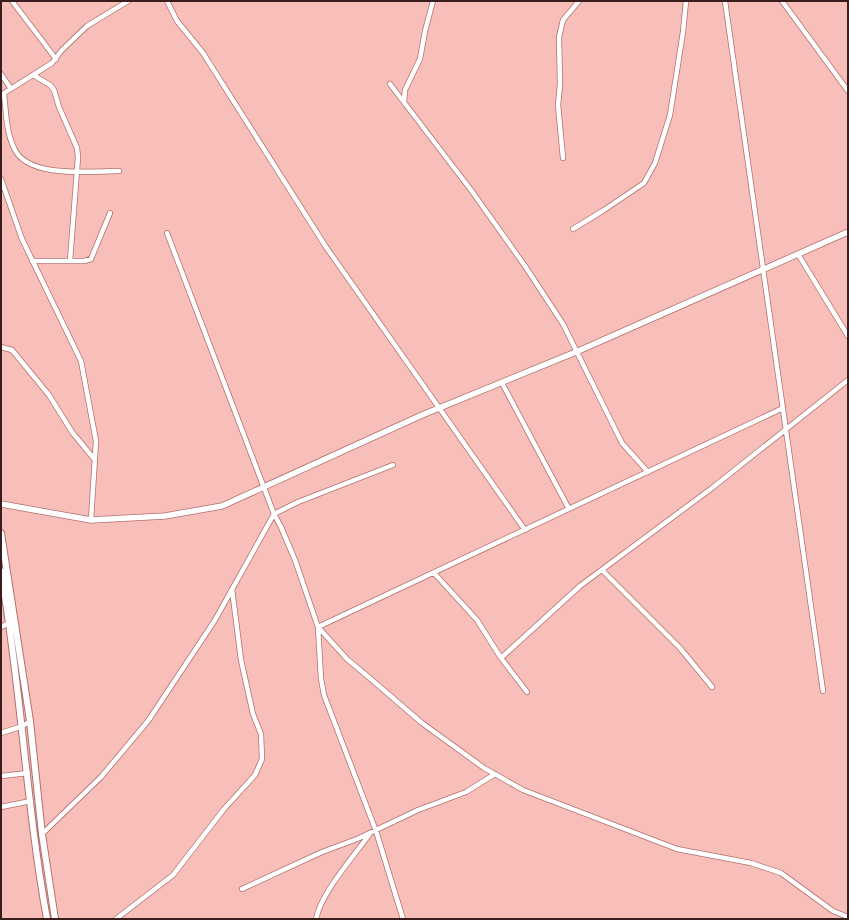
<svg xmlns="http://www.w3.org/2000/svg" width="849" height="920" font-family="'Sofia Sans Condensed',sans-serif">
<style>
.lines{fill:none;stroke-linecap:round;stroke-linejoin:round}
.minor-casing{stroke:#b2706d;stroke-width:6}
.tertiary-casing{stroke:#b2706d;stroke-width:7}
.secondary-casing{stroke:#b2706d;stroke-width:8}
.minor{stroke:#fff;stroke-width:4.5}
.tertiary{stroke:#fff;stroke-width:5.5}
.secondary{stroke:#fff;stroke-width:6}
</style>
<rect width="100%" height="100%" fill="#f8beba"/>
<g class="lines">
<g class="minor-casing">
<path id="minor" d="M 12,1 L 56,59
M 167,1 L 177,21 L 203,53 L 326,247 L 525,530
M 725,1 L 823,691
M 782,1 L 848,91
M 1,74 L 11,89
M 33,75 L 50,85 L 54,90 L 59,107 L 77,148 L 78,157 L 70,261
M 390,84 L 471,190 L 525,266 L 563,324 L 622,443 L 648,472
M 4,94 C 6,111 6,132 14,148 C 27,179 91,171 119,171
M 1,95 L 52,63 L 62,50 L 87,26 L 128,1
M 404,102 L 405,90 L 420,59 L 425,31 L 433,1
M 563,158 L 558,105 L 560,84 L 559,37 L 563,20 L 579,1
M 1,179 L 22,239 L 81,361 L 96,441 L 91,520
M 573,229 L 604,210 L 644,183 L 655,163 L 670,115 L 683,32 L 686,1
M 167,233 L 274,514 L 281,527 L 295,560 L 318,627 L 347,659 L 372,680 L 422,723 L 484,768 L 523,790 L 677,849 L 751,863 L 781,873 L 833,911 L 848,917
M 798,254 L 848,336
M 32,261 L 84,261 L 91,259 L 110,213
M 1,347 L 12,350 L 49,395 L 72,432 L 95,460
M 502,383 L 569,509
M 602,570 L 680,648 L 712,687
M 434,573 L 477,620 L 501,658 L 527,692
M 1,627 L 9,623
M 501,658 L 580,586 L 712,488 L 848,380
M 1,733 L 23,726 L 30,721
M 1,776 L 28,773
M 1,807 L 31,801
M 42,834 L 101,777 L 148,721 L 215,620 L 274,514 L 298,502 L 393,465
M 242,889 L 322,852 L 357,839 L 418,810 L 466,792 L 495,774
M 116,919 L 173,875 L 224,809 L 255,775 L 262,759 L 261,734 L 253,714 L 241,660 L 232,589
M 316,919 C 321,893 353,857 369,835
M 403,919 L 376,831 L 324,695 L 321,679 L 318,627 L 783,408"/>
</g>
<g class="tertiary-casing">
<path id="tertiary" d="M 1,504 L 91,520 L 165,516 L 222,506 L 422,415 L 576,352 L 848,232"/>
</g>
<g class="secondary-casing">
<path id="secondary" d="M 1,533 L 30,721 L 42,834 L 55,919
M 1,571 C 21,687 26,804 47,919"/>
</g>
<use href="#minor" class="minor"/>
<use href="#tertiary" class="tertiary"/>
<use href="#secondary" class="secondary"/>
</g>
<rect width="849" height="920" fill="none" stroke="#391e1d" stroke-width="4"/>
</svg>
